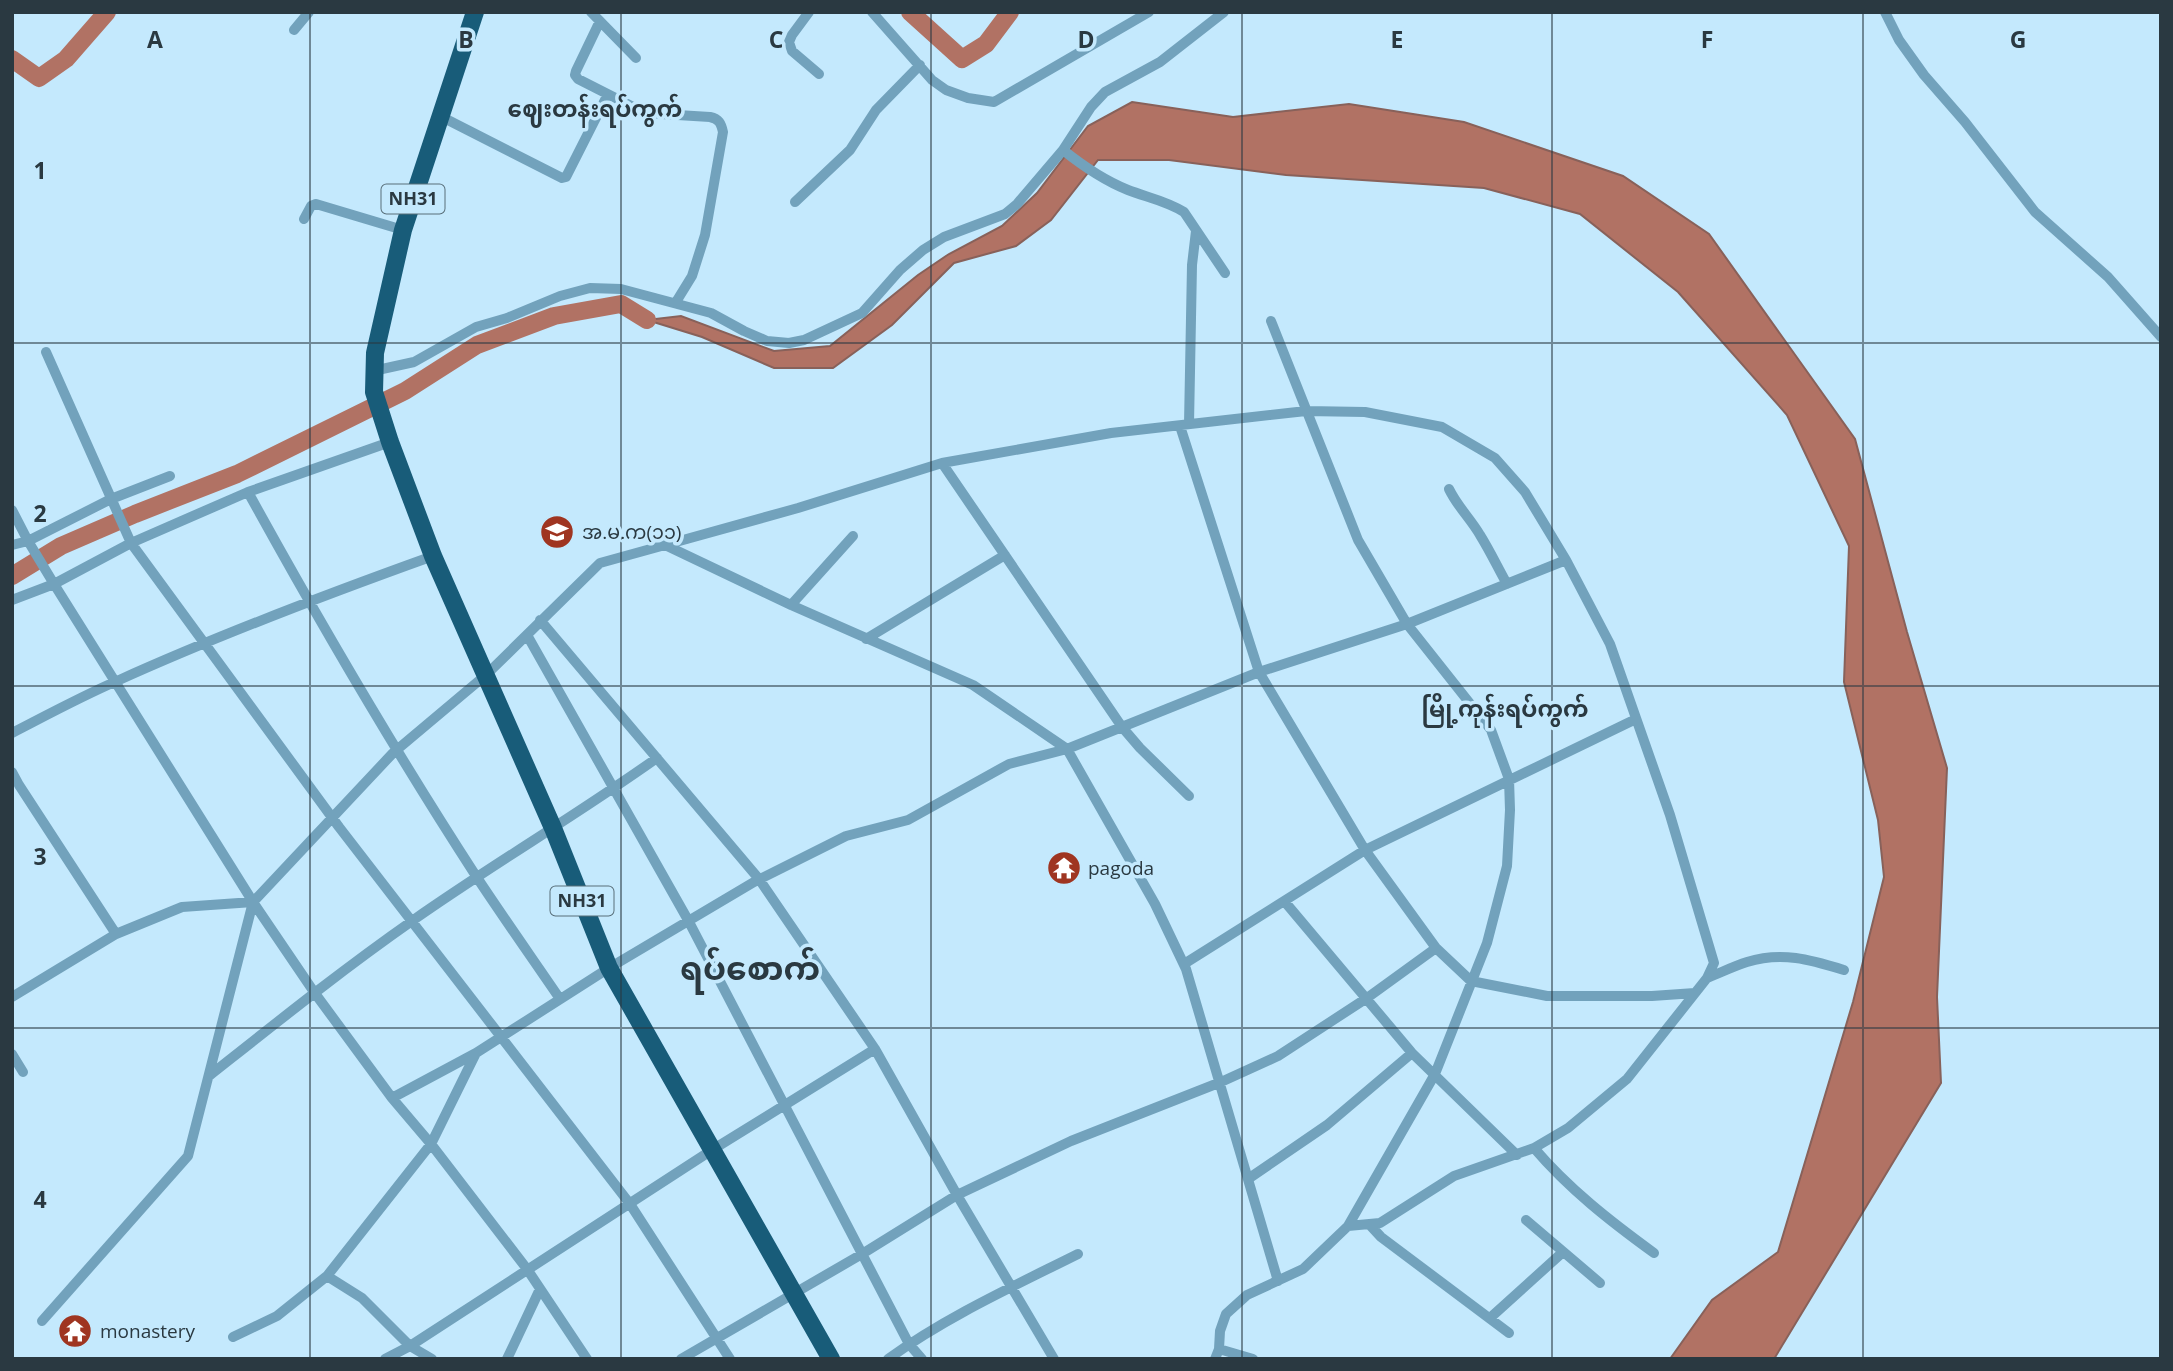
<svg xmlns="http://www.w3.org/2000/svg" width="2173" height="1371" font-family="'Open Sans','Noto Sans Myanmar',sans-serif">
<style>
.water{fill:#b17264;stroke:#88615a;stroke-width:2}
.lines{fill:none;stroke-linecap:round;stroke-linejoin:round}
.river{stroke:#b17264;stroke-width:18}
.minor{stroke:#72a2bc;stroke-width:10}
.trunk{stroke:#185c79;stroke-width:18}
.grid{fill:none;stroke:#2a3941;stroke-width:2;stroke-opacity:0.55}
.labels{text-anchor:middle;stroke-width:7;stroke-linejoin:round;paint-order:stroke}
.shield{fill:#c4e9fd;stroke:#586e79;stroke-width:2}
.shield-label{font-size:18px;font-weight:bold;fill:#2a3941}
.poi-label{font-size:19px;fill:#2a3941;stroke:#c4e9fd;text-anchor:start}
.quarter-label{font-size:23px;font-weight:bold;fill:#2a3941;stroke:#c4e9fd}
.town-label{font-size:33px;font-weight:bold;fill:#2a3941;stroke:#c4e9fd}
.grid-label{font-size:23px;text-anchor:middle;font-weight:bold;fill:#2a3941;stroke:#c4e9fd;stroke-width:7;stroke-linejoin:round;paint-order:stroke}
</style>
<rect width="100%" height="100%" fill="#c4e9fd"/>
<path class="water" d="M 1132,102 L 1233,117 L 1349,104 L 1464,122 L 1623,176 L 1709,234 L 1855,439 L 1907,632 L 1947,768 L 1937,997 L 1941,1083 L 1774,1359 L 1670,1359 L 1712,1300 L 1778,1252 L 1853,1002 L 1884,877 L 1878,820 L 1844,682 L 1849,546 L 1787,415 L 1678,292 L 1580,214 L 1484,188 L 1286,175 L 1169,160 L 1098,160 L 1051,220 L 1016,246 L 954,263 L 892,325 L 833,368 L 774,368 L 702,337 L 647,320 L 681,316 L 774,351 L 830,346 L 918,275 L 949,254 L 1002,226 L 1037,193 L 1088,126 Z"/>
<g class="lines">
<path class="river" d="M 910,12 L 962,59 L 986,44 L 1010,12
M 12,59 L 39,78 L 66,59 L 107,12
M 12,576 L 61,546 L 135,514 L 237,474 L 405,391 L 477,345 L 554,316 L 621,304 L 647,320"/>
<path class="minor" d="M 591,12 L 636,58
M 809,12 L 792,35 L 789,42 L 792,51 L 819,74
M 872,12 L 932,80 L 946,90 L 968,98 L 994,102 L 1149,12
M 1885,12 L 1899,40 L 1924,75 L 1965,122 L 2035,212 L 2108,277 L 2161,337
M 600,21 L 576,71 L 575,75 L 578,79 L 645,113 L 710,117 C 719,119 721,123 723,132 L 705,235 L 692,276 L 676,302
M 294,30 L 309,12
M 440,116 L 562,178 L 566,177 L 607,96
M 1063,150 C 1083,166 1103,180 1128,190 C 1146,197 1167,201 1184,212 L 1225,273
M 795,202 L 850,150 L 876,110 L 920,65
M 304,219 L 311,206 L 316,204 L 403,230
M 46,352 L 131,543 L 339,827 L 630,1204 L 730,1359
M 373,371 L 414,362 L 476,327 L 507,318 L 560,296 L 590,288 L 621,289 L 711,313 L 744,331 L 767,341 L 789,343 L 804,340 L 862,313 L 900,270 L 923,250 L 944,237 L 1005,214 L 1017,204 L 1063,150 L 1091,107 L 1105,92 L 1160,62 L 1224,12
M 1189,424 L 1192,265 L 1196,231
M 1180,426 L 1259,672 L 1365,850 L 1436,948 L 1471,981 L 1547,996 L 1652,996 L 1695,993
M 942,463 L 1122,727 L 1140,748 L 1189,796
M 1449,489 C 1457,506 1470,518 1480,535 C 1490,551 1498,568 1507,584
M 248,492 C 320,623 395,751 476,876 C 503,917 532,958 560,999
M 12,510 L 28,541 L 54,584 L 253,902 L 314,992 L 392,1098 L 431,1144 L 527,1269 L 587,1359
M 12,545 L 28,541 L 111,499 L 170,476
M 665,545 L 798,508 L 942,463 L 1111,433 L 1306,411 L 1365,412 L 1442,427 L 1495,458 L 1525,492 L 1566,560 L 1610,644 L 1670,815 L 1714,963 L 1707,978 L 1627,1079 L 1568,1128 L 1534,1148 L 1454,1176 L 1380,1223 L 1348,1226
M 12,600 L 54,584 L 131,543 L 248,492 L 390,442
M 791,605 L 853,536
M 540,620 L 759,879 L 875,1049 L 957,1195 L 1054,1359
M 527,635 L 688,920 L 909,1344 L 922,1359
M 866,639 L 1005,555
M 12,733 C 47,715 82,696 117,681 C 221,634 327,594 433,556
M 12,772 L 19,785 L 116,934
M 1285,902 L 1412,1053 L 1517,1155
M 1184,964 L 1365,850 L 1636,719
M 1707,978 C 1720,973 1734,966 1747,962 C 1782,951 1811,960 1844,970
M 12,997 L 116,934 L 182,907 L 253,902
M 12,1054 L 23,1072
M 209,1076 C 276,1023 342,970 412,921 C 493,864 577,815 657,758
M 392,1098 L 476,1053
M 1534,1148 C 1569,1189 1610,1221 1654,1253
M 1248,1179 L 1327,1125 L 1412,1053
M 1526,1220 L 1600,1283
M 1369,1224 L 1381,1237 L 1509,1333
M 327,1276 L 362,1298 L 410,1346 L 432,1359
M 1490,1318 L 1563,1252
M 42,1321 L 188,1156 L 253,902 L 393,753 L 487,674 L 600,563 L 665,545 L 791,605 L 973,685 L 1067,749 L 1155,904 L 1186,969 L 1278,1281
M 233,1337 L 277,1316 L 327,1276 L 431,1144 L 476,1053 L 609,968 L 754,882 L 846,836 L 908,820 L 1009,764 L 1067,749 L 1259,672 L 1407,624 L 1566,560
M 1219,1349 L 1253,1359
M 385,1359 L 410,1346 L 712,1150 L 875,1049
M 507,1359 L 540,1289
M 681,1359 L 862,1254 L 957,1195 L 1071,1141 L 1221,1082 L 1278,1056 L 1367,998 L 1436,948
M 888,1359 C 946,1317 1014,1286 1078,1254
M 1215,1359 L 1219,1349 L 1220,1331 L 1226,1314 L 1247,1295 L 1303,1269 L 1348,1226 L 1435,1074 L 1487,943 L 1507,866 L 1510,810 L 1509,779 L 1491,730 L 1407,624 L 1358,540 L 1271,321"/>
<path class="trunk" d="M 475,12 L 403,230 L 375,353 L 374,392 L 390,442 L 433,556 L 553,828 L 609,968 L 831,1359"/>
</g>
<path class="grid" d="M 310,12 L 310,1359M 621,12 L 621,1359M 931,12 L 931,1359M 1242,12 L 1242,1359M 1552,12 L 1552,1359M 1863,12 L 1863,1359M 12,343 L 2161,343M 12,686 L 2161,686M 12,1028 L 2161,1028"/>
<defs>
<g id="school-disc" transform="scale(1.75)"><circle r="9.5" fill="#9f3521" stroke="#c4e9fd"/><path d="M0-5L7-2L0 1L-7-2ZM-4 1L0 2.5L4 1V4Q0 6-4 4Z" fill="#fff"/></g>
<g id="temple-disc" transform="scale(1.75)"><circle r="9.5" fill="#9f3521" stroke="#c4e9fd"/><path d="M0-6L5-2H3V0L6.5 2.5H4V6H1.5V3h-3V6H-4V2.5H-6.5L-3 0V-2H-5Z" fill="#fff"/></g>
</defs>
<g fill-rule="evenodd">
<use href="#school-disc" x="557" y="532"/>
<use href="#temple-disc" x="1064" y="868"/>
<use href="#temple-disc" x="75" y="1331"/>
</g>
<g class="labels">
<g class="shield">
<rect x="381.5" y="184.5" width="63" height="29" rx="5"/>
<rect x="550.5" y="886.5" width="63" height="29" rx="5"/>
</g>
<g class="shield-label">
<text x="413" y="205">NH31</text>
<text x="582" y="907">NH31</text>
</g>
<g class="poi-label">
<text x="582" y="539">အ.မ.က(၁၁)</text>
<text x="1088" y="875">pagoda</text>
<text x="100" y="1338">monastery</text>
</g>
<g class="quarter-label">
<text x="595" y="117">ဈေးတန်းရပ်ကွက်</text>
<text x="1505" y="717">မြို့ကုန်းရပ်ကွက်</text>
</g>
<g class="town-label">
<text x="750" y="980">ရပ်စောက်</text>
</g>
</g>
<g class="grid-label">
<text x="155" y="48">A</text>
<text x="466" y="48">B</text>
<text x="776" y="48">C</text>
<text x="1086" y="48">D</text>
<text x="1397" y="48">E</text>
<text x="1707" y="48">F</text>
<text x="2018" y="48">G</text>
<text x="40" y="179">1</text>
<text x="40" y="522">2</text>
<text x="40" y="865">3</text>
<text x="40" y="1208">4</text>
</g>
<rect width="2173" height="1371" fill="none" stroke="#2a3941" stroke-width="28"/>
</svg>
